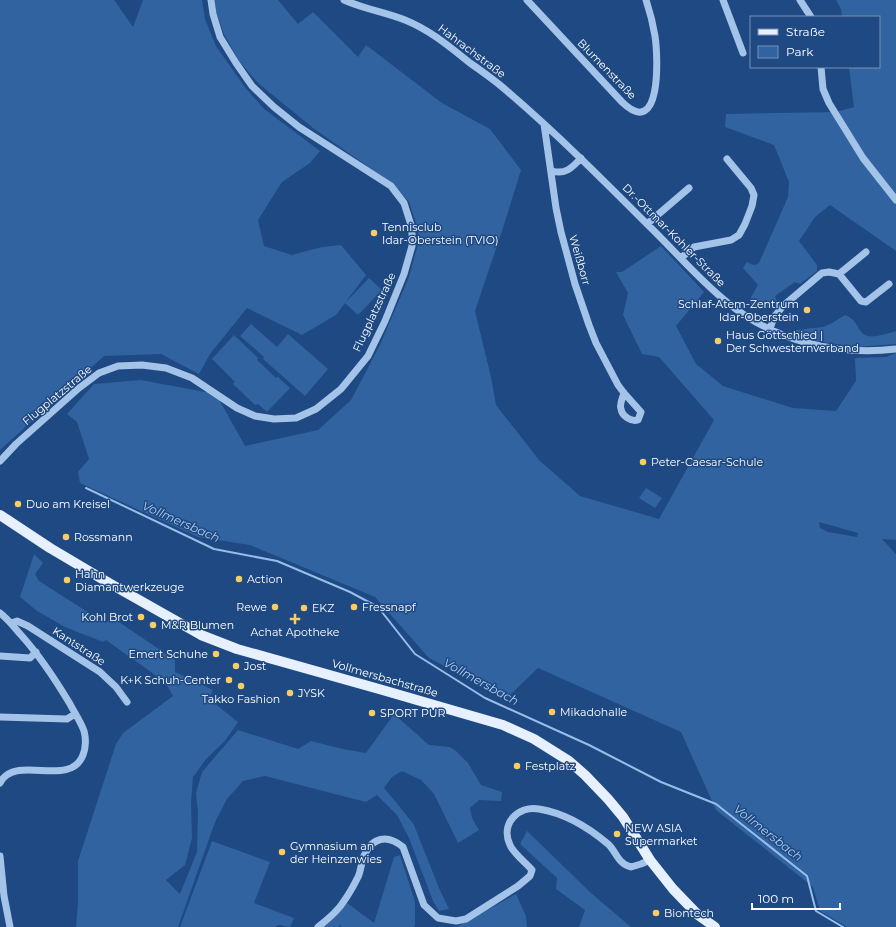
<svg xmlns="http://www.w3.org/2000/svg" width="896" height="927" font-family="Montserrat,sans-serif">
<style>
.green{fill:#3163a0;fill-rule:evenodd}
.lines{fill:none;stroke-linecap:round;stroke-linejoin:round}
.stream{stroke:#97beeb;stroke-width:2}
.minor{stroke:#a4c3e9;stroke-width:7}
.major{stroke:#e7f0fe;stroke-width:10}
.poi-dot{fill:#f8cd63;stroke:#1e4982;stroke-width:1.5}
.labels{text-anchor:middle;stroke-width:3;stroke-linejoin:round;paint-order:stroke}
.street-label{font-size:11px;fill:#fff;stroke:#1e4982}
.poi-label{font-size:11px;fill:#fff;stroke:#1e4982;text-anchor:start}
.water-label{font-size:12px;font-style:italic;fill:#afcdf1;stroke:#1e4982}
</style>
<rect width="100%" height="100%" fill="#1e4982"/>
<path class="green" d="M 0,0 L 114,0 L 133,27 L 143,0 L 202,0 L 205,19 L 216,46 L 244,86 L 263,108 L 320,151 L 310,163 L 282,182 L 258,220 L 264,246 L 292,255 L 322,247 L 341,245 L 366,275 L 345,303 L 369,278 L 382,290 L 358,315 L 345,303 L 336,315 L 302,335 L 247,308 L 210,354 L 199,374 L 161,354 L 104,356 L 0,450 Z
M 215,0 L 278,0 L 298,24 L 313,12 L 358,57 L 366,45 L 442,103 L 490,129 L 521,170 L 503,228 L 475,311 L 491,377 L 496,405 L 539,460 L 580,496 L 659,519 L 714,420 L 659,357 L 642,354 L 623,315 L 628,293 L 616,272 L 622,272 L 661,246 L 704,292 L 676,326 L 696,364 L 723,386 L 793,408 L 836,411 L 856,381 L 855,358 L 886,357 L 896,353 L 896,540 L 882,539 L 896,554 L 896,927 L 847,927 L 820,911 L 813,887 L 716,810 L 681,732 L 538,668 L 507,698 L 429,658 L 375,597 L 250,545 L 198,537 L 80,483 L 78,472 L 89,459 L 77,422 L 67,414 L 94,384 L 141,380 L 216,394 L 245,446 L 318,430 L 351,400 L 380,345 L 409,277 L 418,244 L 418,229 L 409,202 L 393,184 L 313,128 L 258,83 L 239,61 L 224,34 L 216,12 ZM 819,522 L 858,533 L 857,537 L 828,532 L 820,528 Z
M 836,0 L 896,0 L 896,251 L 830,205 L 815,217 L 799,241 L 817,265 L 817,271 L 800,284 L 795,282 L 775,296 L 777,301 C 772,309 761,308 752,308 L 750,299 L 758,285 L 743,268 L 747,262 C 752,265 755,266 759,263 L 788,197 L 789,182 L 774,145 L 725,127 L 726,114 L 836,112 L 854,107 L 849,67 L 879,67 L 879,17 L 842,17 L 841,9 Z
M 845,315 C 858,320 857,330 865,335 C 871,339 890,333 896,331 L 896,344 L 855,347 L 817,341 L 794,335 L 796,330 L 823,327 L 832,323 Z
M 251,324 L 277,347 L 288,334 L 328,369 L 305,396 L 263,359 L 264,357 L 240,336 Z
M 234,335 L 258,358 L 257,360 L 276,378 L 278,377 L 290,388 L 267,412 L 258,404 L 255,405 L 233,384 L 235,382 L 212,359 Z
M 646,488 L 662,498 L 655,508 L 639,498 Z
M 34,554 L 43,563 L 35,574 L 39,581 L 105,623 L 113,618 L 175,660 L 175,672 L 213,690 L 209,699 L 238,722 L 225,741 L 207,758 L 193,777 L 191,803 L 192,838 L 185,865 L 166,880 L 180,894 L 197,852 L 198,812 L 196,793 L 202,772 L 238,730 L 298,749 L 311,741 L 343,749 L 366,753 L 394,714 L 429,745 L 450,747 L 456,751 L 468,763 L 481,785 L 502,792 L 501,801 L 479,800 L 470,808 L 472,818 L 479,830 L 458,843 L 434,794 L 421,780 L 402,771 L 392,777 L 384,788 L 396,802 L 414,825 L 439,888 L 449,909 L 439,911 L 433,901 L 409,838 L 397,815 L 377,795 L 366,802 L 265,776 L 243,781 L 227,799 L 215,822 L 178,927 L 76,927 L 78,903 L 78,861 L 116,744 L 123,733 L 173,696 L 165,682 L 106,640 L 103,642 L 65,627 L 37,611 L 20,597 Z
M 527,831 L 591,893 L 631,927 L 579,927 L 585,910 L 556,889 L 557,878 L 520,844 Z
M 212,841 L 270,862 L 254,903 L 294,918 L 290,927 L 279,925 L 275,927 L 180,927 Z
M 400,855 L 415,902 L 415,925 L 414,927 L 342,927 L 340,925 L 338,927 L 323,927 L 347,903 L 374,923 L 394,857 Z
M 516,894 L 526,916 L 527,927 L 456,927 Z"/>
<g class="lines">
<path class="stream" d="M 86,488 L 214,549 L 277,561 L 350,592 L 378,607 L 415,654 L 485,698 L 589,745 L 661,782 L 716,804 L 807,876 L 816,911 L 843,927"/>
<path class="minor" d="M 344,0 C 364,9 385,12 405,20 C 430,30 450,47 470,63 C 483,72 496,81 508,92 C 557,134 602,179 648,225 C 674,250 699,280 728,303 C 775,341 836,356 896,349
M 527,0 L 622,102 C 662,141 658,56 655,36 C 653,24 650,12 646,0
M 723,0 L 743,53
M 800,0 L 811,17
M 821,67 L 823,89 L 829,103 L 863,158 L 896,200
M 544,124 L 556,208 L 561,232 L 575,284 L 589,325 L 596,343 L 618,385 L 624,393 L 641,412 L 638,420 C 631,422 622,416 621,409 C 619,404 623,397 624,393
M 552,171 C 565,175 572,168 581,158
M 647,224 L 689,188
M 681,258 L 694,247 L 731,240 L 739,235 L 745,224 L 752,206 L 754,195 L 751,188 L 727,159
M 839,274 L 866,252
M 770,329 L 774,317 L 783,306 L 822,273 L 829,272 L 839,274 L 861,301 L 866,302 L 889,284
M 0,461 L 16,444 L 79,388 L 99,373 L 118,366 L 142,365 L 166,368 L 192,378 L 237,408 L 255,416 L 274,419 L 296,418 L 316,409 L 341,389 L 368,356 L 385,321 L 404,274 L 412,246 L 412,228 L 404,203 L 391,186 L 299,127 L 274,107 L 252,86 L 236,63 L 220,37 L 213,14 L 211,0
M 0,613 C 8,619 14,627 21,635 C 40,656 55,679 70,704 C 74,712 81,722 84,731 C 86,738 86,748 83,755 C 70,789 15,753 0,783
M 11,623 L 17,621 L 28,626 L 100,672 L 116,687 L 127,702
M 0,656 L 30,658 L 36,652
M 0,717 L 67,719 L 75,714
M 0,856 L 4,896 L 10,927
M 318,927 C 327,920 338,911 344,901 C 349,894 354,885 358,877 C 361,871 361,863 364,856 C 372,837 387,834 403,847 L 424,905 L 438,918 L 456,921 L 466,919 L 518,886 L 530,876 L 532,870 C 526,863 513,853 510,845 C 500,824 518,805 539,809 C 564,813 589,828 608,844 C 614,849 617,859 623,863 C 625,865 628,866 631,867 L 641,864 L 650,860"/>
<path class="major" d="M 0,515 L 50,548 L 109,583 L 201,635 L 237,649 L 379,689 L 503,725 L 534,739 L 569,761 L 585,775 L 608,799 L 623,817 L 650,860 L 673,889 L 698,915 L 715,927"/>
</g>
<g class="poi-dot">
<circle cx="374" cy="233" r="4"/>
<circle cx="807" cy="310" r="4"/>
<circle cx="718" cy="341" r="4"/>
<circle cx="643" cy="462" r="4"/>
<circle cx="18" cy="504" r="4"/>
<circle cx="66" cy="537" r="4"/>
<circle cx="239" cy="579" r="4"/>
<circle cx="67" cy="580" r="4"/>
<circle cx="275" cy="607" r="4"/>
<circle cx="354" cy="607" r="4"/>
<circle cx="304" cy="608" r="4"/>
<circle cx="141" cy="617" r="4"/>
<path d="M293 613h4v4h4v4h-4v4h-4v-4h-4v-4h4z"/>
<circle cx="153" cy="625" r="4"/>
<circle cx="216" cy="654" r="4"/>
<circle cx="236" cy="666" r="4"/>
<circle cx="229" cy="680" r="4"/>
<circle cx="241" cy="686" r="4"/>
<circle cx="290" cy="693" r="4"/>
<circle cx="552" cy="712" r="4"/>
<circle cx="372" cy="713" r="4"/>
<circle cx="517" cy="766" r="4"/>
<circle cx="617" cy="834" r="4"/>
<circle cx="282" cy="852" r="4"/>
<circle cx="656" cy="913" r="4"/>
</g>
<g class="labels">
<g class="street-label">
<text transform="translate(472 51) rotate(37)" y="4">Hahrachstraße</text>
<text transform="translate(607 69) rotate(46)" y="4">Blumenstraße</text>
<text transform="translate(674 235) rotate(45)" y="4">Dr.-Ottmar-Kohler-Straße</text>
<text transform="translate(580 260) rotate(74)" y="4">Weißborr</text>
<text transform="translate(374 312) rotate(-65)" y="4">Flugplatzstraße</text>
<text transform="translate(57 395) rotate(-40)" y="4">Flugplatzstraße</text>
<text transform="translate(79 646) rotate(33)" y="4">Kantstraße</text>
<text transform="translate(385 678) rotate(16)" y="4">Vollmersbachstraße</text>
</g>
<g class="poi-label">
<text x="382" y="231">Tennisclub<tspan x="382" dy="13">Idar-Oberstein (TVIO)</tspan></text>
<text x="799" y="308" text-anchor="end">Schlaf-Atem-Zentrum<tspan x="799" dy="13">Idar-Oberstein</tspan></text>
<text x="726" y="339">Haus Göttschied |<tspan x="726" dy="13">Der Schwesternverband</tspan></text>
<text x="651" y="466">Peter-Caesar-Schule</text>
<text x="26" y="508">Duo am Kreisel</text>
<text x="74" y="541">Rossmann</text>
<text x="75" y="578">Hahn<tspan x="75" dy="13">Diamantwerkzeuge</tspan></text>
<text x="247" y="583">Action</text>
<text x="267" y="611" text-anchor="end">Rewe</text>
<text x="362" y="611">Fressnapf</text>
<text x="312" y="612">EKZ</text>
<text x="133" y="621" text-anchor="end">Kohl Brot</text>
<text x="161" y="629">M&amp;R Blumen</text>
<text x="295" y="636" text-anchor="middle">Achat Apotheke</text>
<text x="208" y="658" text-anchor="end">Emert Schuhe</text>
<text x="244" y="670">Jost</text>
<text x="221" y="684" text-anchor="end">K+K Schuh-Center</text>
<text x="298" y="697">JYSK</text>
<text x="241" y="703" text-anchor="middle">Takko Fashion</text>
<text x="560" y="716">Mikadohalle</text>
<text x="380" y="717">SPORT PUR</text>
<text x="525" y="770">Festplatz</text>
<text x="625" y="832">NEW ASIA<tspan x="625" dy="13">Supermarket</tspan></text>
<text x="290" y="850">Gymnasium an<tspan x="290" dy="13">der Heinzenwies</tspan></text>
<text x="664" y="917">Biontech</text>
</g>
<g class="water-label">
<text transform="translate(181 522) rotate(24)" y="4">Vollmersbach</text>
<text transform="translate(481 682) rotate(29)" y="4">Vollmersbach</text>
<text transform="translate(768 833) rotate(38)" y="4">Vollmersbach</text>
</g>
</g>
<rect x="750" y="16" width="130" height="52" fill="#1e4982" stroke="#7892b4"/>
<rect x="758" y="29" width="20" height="6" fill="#e7f0fe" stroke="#7892b4"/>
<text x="786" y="36" font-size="12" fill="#ffffff">Straße</text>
<rect x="758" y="46" width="20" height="12" fill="#3163a0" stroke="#7892b4"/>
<text x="786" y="56" font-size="12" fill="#ffffff">Park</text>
<path d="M752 903v6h88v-6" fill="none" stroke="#ffffff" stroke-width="2"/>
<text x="758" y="903" font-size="12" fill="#ffffff" stroke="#1e4982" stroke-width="3" paint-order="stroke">100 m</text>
</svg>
